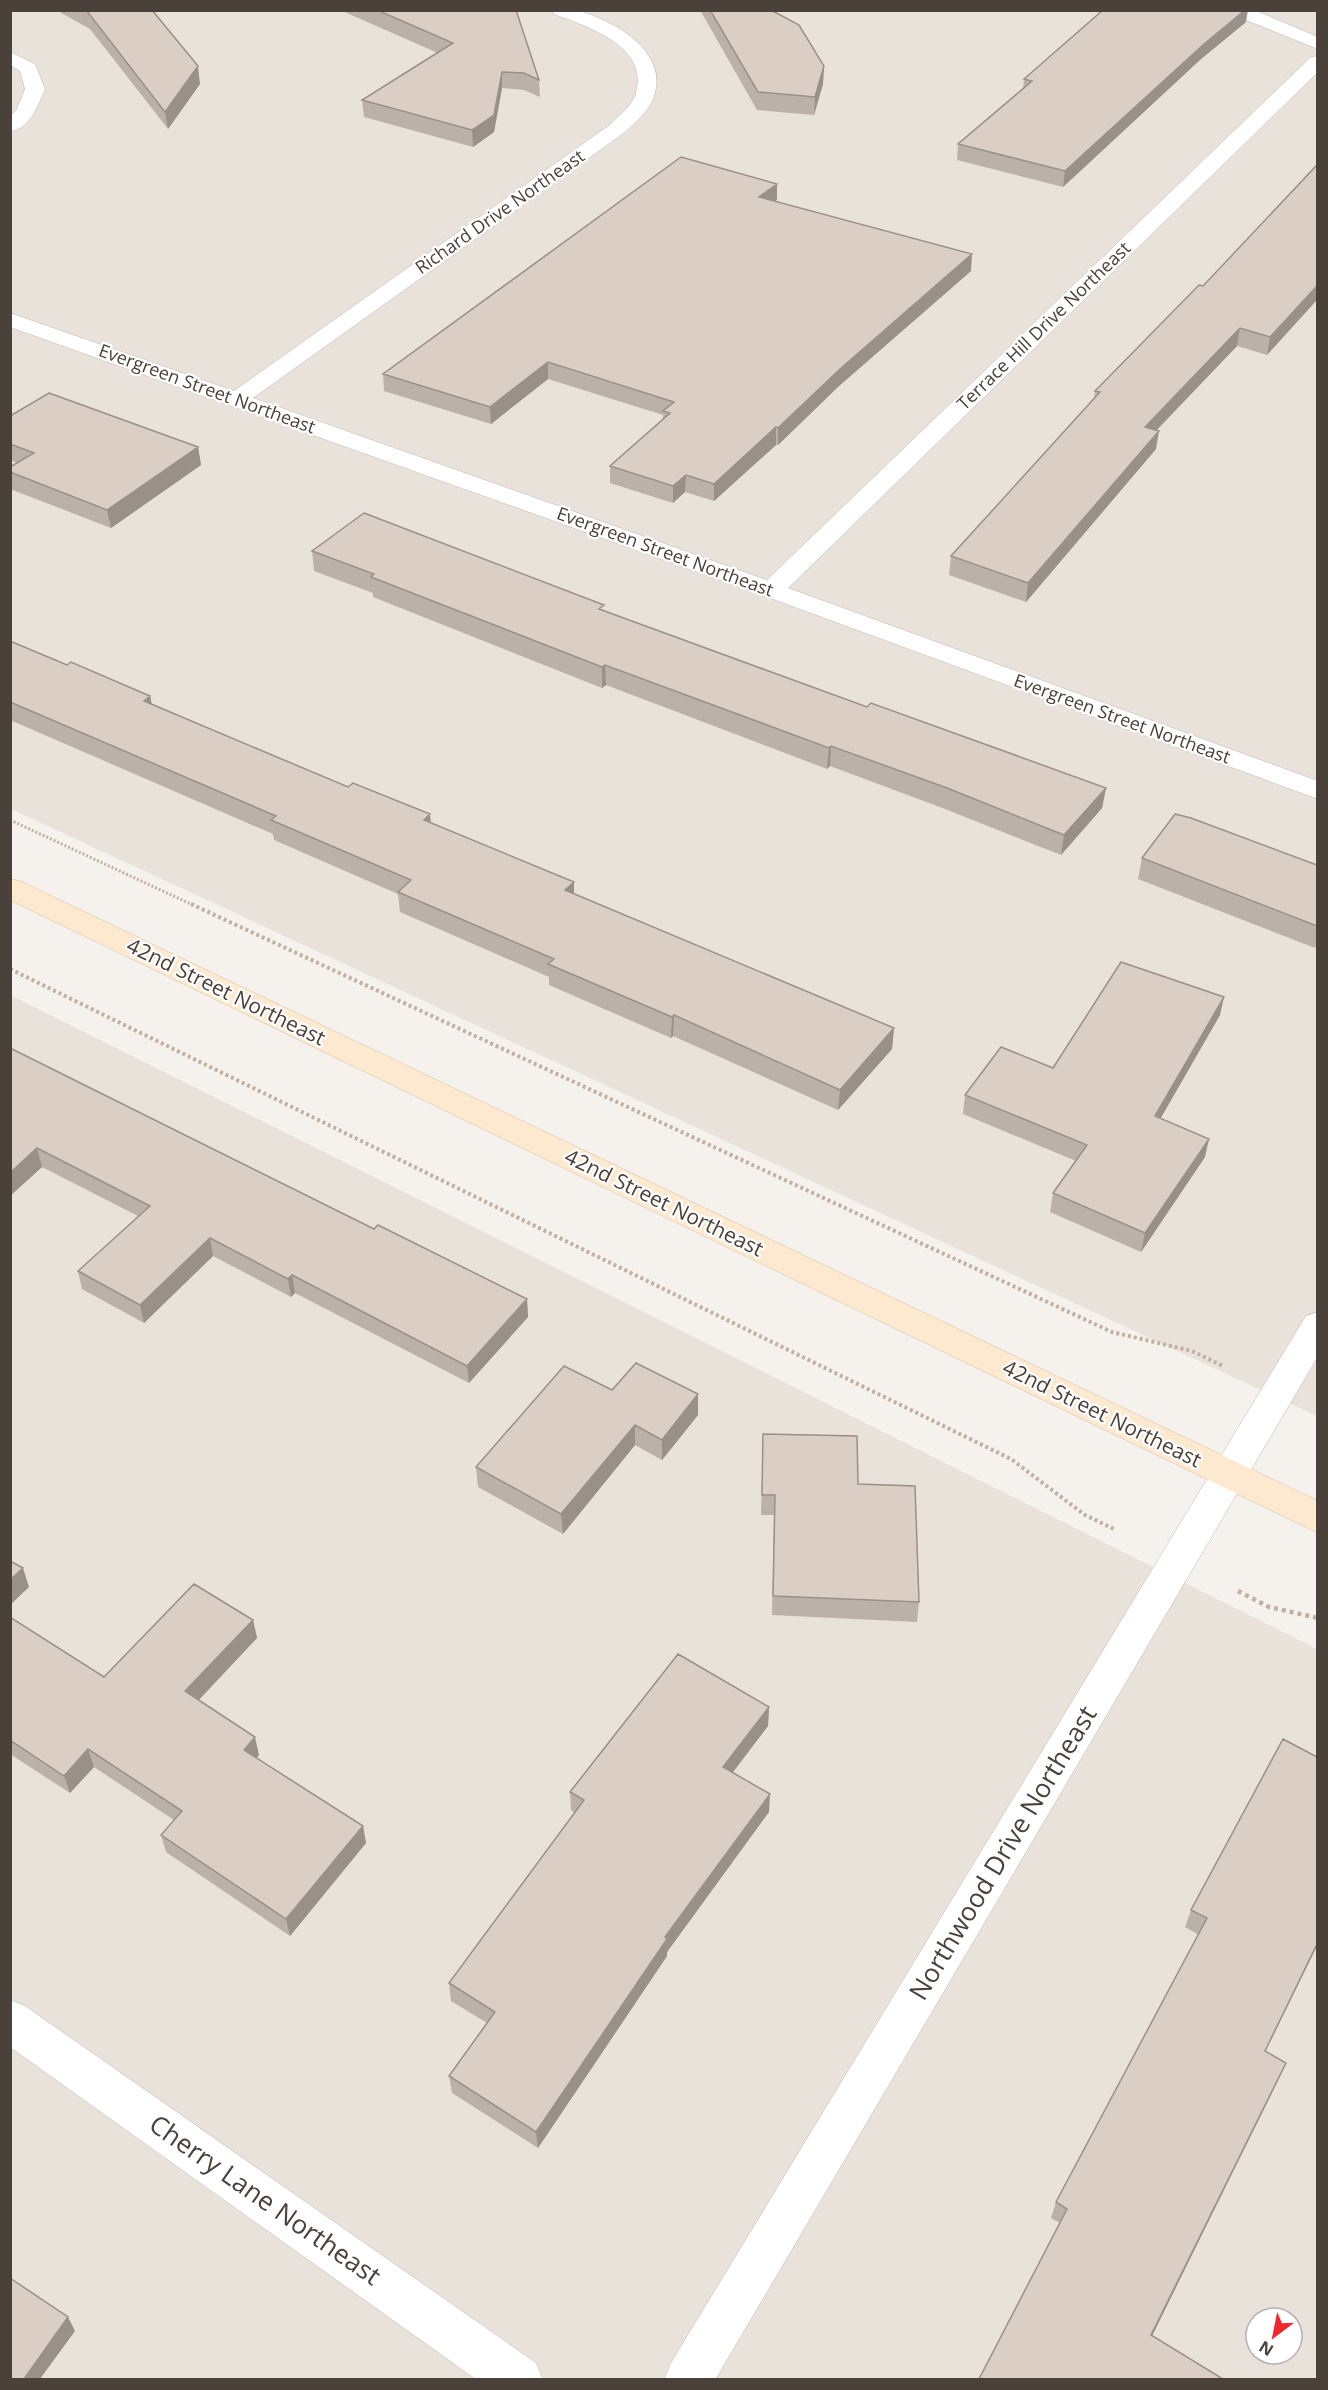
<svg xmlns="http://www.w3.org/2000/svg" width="1328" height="2390" font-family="'Open Sans',sans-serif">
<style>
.residential{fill:#e9e2db;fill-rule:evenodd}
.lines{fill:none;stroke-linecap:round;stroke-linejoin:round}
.street-casing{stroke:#c1b7af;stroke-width:1}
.secondary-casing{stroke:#d6bea0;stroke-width:1}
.path-far2{stroke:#c2b0a1;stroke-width:3;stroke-dasharray:2 2;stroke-linecap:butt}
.path-far1{stroke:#c2b0a1;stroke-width:4;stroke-dasharray:3 3;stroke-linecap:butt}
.path{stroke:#c2b0a1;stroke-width:4.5;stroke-dasharray:4 4;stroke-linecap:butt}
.street{fill:#fff;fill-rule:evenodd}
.secondary{fill:#fde9cf;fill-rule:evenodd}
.wall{fill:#bbb1a9}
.shaded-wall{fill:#99908a}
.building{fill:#dacec5;stroke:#99908a;stroke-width:1.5}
.labels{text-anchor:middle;stroke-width:4.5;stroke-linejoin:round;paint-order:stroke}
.far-street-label{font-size:18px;fill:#4a413a;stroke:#fff}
.street-label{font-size:21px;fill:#4a413a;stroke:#fff}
.near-street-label{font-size:26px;fill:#4a413a;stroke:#fff}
</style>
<rect width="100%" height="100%" fill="#f5f1ec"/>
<path class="residential" d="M 10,11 L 1317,11 L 1317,1416 L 11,809 Z
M 10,995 L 1317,1649 L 1317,2379 L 11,2379 ZM 1256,2318 L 1292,2318 L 1292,2354 L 1256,2354 Z"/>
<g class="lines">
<g class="street-casing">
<path id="street" d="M 551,10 C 560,10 571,9 579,11 C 615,21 669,52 654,96 C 650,110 635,122 625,132 L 253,398 L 767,580 L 1311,57 L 1318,56 L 1318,72 L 788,588 L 1318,781 L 1318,799 L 762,595 L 10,327 L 10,313 L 234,391 L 611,124 C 618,116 628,109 633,100 C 636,96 636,92 637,87 C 645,44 585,26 554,14 Z
M 1228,10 L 1254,10 L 1318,37 L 1318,49 L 1231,14 Z
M 10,52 L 35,64 L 45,89 C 37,107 31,127 10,132 L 10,116 L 16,111 L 25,89 L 20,71 L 10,65 Z
M 1318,1312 L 1318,1356 L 715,2380 L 664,2380 L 671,2363 L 1306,1316 Z
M 10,2000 L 25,2006 L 536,2363 L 543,2380 L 477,2380 L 10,2047 Z"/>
</g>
<g class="secondary-casing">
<path id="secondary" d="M 10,879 L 20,881 L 1318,1501 L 1318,1533 L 10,900 Z"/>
</g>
<path class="path-far2" d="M 10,820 L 195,906"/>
<path class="path-far1" d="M 191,904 L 1112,1332 L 1192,1351 L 1223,1366
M 10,969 L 1011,1459 L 1085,1515 L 1114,1529"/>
<path class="path" d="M 1238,1591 L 1269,1607 L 1318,1618"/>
<use href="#street" class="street"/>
<use href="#secondary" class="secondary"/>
</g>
<path class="wall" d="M 56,10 L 155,10 L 152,11 L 200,84 L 168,129 L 90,29 Z
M 340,10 L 516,10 L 539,80 L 540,97 L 524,90 L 502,88 L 494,132 L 473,147 L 364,117 L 362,100 L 438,53 Z
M 700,10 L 771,10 L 824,66 L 823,84 L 814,115 L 757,110 Z
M 1246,22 L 1201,59 L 1063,187 L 957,160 L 958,144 L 1023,88 L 1024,79 Z
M 1317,165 L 1267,355 L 1237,346 L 1157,430 L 1156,449 L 1026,602 L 949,575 L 951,556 L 1094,400 L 1095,391 L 1203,286 Z
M 777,200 L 775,201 L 971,271 L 839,386 L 778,445 L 776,445 L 714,501 L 685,492 L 673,503 L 610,483 L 610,466 L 663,419 L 663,415 L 548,379 L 491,424 L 384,391 L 383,374 Z
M 10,416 L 198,447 L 201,465 L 111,528 L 10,489 L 10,467 L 17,463 L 10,460 Z
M 312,551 L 604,611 L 867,707 L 1106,788 L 1102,808 L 1061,855 L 945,809 L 830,766 L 827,769 L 606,685 L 602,688 L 373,597 L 373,593 L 314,571 Z
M 10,641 L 67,665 L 150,696 L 152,704 L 431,823 L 574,882 L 574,894 L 894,1028 L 892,1049 L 838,1110 L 673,1036 L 671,1038 L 549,985 L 549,977 L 400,912 L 398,894 L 274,840 L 273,834 L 10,720 Z
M 1142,858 L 1317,865 L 1317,944 L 1315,948 L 1138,879 Z
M 1220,1015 L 1160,1119 L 1205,1157 L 1141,1252 L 1050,1212 L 1053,1193 L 1076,1161 L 963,1114 L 965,1095 Z
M 10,1048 L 374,1229 L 527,1299 L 528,1317 L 469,1383 L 295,1293 L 291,1297 L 213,1256 L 144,1323 L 82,1289 L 78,1271 L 138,1216 L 42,1167 L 10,1196 Z
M 612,1390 L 698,1415 L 662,1460 L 635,1445 L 563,1534 L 478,1487 L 476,1467 Z
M 763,1434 L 858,1484 L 919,1602 L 917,1622 L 772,1615 L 774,1515 L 761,1515 Z
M 10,1617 L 104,1677 L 253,1620 L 257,1638 L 199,1700 L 259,1755 L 256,1758 L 363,1826 L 366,1843 L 290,1936 L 166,1852 L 161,1835 L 174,1820 L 94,1767 L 70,1793 L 10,1754 Z
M 769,1707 L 768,1726 L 733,1772 L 769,1812 L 667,1952 L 667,1956 L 538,2148 L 452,2093 L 449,2076 L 487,2023 L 451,2001 L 449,1983 L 575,1813 L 571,1810 L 570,1792 Z
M 1191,1910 L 1317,1946 L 1265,2051 L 1278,2080 L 1152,2336 L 979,2379 L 1060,2223 L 1051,2218 L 1056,2202 L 1199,1935 L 1185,1927 Z"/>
<path class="shaded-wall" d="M 1245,10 L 1248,10 L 1246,22 L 1201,59 L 1063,187 L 1065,171 L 1204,44 Z
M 198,66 L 200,84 L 168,129 L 165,112 Z
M 824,66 L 823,84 L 814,115 L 815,97 Z
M 502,72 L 502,88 L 494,132 L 473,147 L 472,130 Z
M 777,184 L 777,200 L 759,213 L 759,197 Z
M 972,254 L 971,271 L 839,386 L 778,445 L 778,428 L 840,369 Z
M 1317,286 L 1317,300 L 1267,355 L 1270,337 Z
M 1240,328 L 1237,346 L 1142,445 L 1145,427 Z
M 548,362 L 548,379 L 491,424 L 490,407 Z
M 776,427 L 776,445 L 714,501 L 714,484 Z
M 1159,431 L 1156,449 L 1026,602 L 1028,583 Z
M 198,447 L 201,465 L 111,528 L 107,510 Z
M 686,475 L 685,492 L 673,503 L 673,486 Z
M 605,665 L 606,685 L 602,688 L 602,667 Z
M 150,696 L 154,716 L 144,701 Z
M 831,746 L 830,766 L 827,769 L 829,748 Z
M 1106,788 L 1102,808 L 1061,855 L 1064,835 Z
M 430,814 L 432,835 L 424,820 Z
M 574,882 L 574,903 L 565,890 Z
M 1224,997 L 1220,1015 L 1151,1135 L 1155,1116 Z
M 674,1015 L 673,1036 L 671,1038 L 672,1017 Z
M 894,1028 L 892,1049 L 838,1110 L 840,1090 Z
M 1209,1139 L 1205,1157 L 1141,1252 L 1145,1233 Z
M 37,1148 L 42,1167 L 10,1196 L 10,1173 Z
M 210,1238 L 213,1256 L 144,1323 L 140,1305 Z
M 292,1275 L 295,1293 L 291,1297 L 288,1279 Z
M 527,1299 L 528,1317 L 469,1383 L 467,1366 Z
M 698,1394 L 698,1415 L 662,1460 L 662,1440 Z
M 635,1425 L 635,1445 L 563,1534 L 561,1514 Z
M 23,1568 L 29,1587 L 10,1605 L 10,1580 Z
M 253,1620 L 257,1638 L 190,1709 L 185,1691 Z
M 769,1707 L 768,1726 L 723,1785 L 723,1767 Z
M 255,1737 L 259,1755 L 248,1768 L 244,1750 Z
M 88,1749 L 94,1767 L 70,1793 L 64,1776 Z
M 770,1794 L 769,1812 L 667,1952 L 667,1956 L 538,2148 L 536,2132 L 665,1937 Z
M 363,1826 L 366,1843 L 290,1936 L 286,1919 Z
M 1317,1944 L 1317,1946 L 1257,2068 L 1265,2051 Z
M 1286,2063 L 1278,2080 L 1145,2350 L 1151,2335 Z
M 68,2317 L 75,2331 L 40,2379 L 24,2379 Z"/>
<path class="building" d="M 85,10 L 152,10 L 198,66 L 165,112 L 87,11 Z
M 377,10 L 516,10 L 539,80 L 524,73 L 502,72 L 494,115 L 472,130 L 362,100 L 453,43 Z
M 710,10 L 771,10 L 799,25 L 824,66 L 815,97 L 758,92 Z
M 1103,10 L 1245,10 L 1204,44 L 1065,171 L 958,144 L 1032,81 L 1024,79 Z
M 681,157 L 777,184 L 759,197 L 972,254 L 840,369 L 778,428 L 776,427 L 714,484 L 686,475 L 673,486 L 610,466 L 670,413 L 663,411 L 674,402 L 548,362 L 490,407 L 383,374 Z
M 1317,165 L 1317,286 L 1270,337 L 1240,328 L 1145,427 L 1159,431 L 1028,583 L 951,556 L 1100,392 L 1095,391 L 1199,285 L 1203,286 Z
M 49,393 L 198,447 L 107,510 L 10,472 L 10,467 L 34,453 L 10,444 L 10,416 Z
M 364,513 L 604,605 L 599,609 L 867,707 L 871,703 L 1106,788 L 1064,835 L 947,788 L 831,746 L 829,748 L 605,665 L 602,667 L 371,577 L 374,574 L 312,551 Z
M 10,641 L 67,665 L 71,662 L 150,696 L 144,701 L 348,787 L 353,783 L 430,814 L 424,820 L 574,882 L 565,890 L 894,1028 L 840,1090 L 674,1015 L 672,1017 L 548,964 L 554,959 L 398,892 L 411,880 L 271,820 L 276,816 L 10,702 Z
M 1175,814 L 1191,818 L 1317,865 L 1317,926 L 1142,858 Z
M 1121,962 L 1224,997 L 1155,1116 L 1209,1139 L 1145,1233 L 1053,1193 L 1087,1145 L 965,1095 L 1001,1047 L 1053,1068 Z
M 10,1048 L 374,1229 L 378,1225 L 527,1299 L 467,1366 L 292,1275 L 288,1279 L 210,1238 L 140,1305 L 78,1271 L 150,1206 L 37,1148 L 10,1173 Z
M 636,1363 L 698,1394 L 662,1440 L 635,1425 L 561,1514 L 476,1467 L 564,1366 L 612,1390 Z
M 763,1434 L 857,1436 L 858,1484 L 915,1486 L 919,1602 L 773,1596 L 775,1495 L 762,1495 Z
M 10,1561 L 23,1568 L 10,1580 Z
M 194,1584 L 253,1620 L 185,1691 L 255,1737 L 244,1750 L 363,1826 L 286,1919 L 161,1835 L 182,1811 L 88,1749 L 64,1776 L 10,1740 L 10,1617 L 104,1677 Z
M 678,1654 L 769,1707 L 723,1767 L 770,1794 L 665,1937 L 667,1939 L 536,2132 L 449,2076 L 495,2012 L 449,1983 L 584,1800 L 570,1792 Z
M 1283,1739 L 1317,1757 L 1317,1944 L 1265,2051 L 1286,2063 L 1151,2335 L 1223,2379 L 979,2379 L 1067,2209 L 1056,2202 L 1207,1918 L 1191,1910 Z
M 10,2278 L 68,2317 L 24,2379 L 10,2379 Z"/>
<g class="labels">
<g class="far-street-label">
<text transform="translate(500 212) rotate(-35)" y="6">Richard Drive Northeast</text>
<text transform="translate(1044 326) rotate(-44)" y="6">Terrace Hill Drive Northeast</text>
<text transform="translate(207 389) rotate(20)" y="6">Evergreen Street Northeast</text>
<text transform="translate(665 552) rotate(20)" y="6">Evergreen Street Northeast</text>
<text transform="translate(1122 719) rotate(20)" y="6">Evergreen Street Northeast</text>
</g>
<g class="street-label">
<text transform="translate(226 992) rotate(26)" y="7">42nd Street Northeast</text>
<text transform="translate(664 1203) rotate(26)" y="7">42nd Street Northeast</text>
<text transform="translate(1102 1414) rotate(26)" y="7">42nd Street Northeast</text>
</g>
<g class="near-street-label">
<text transform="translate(1003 1853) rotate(-59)" y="9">Northwood Drive Northeast</text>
<text transform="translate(265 2200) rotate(35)" y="9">Cherry Lane Northeast</text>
</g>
</g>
<rect width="1328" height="2390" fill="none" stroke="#4a413a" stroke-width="24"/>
<g transform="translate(1274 2336) rotate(212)"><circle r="28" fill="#ffffff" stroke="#b7b3b0" stroke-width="1.5"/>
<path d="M0-4.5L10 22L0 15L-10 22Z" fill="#f2272e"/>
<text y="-9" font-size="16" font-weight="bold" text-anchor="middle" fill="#4a413a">N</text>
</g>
</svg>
